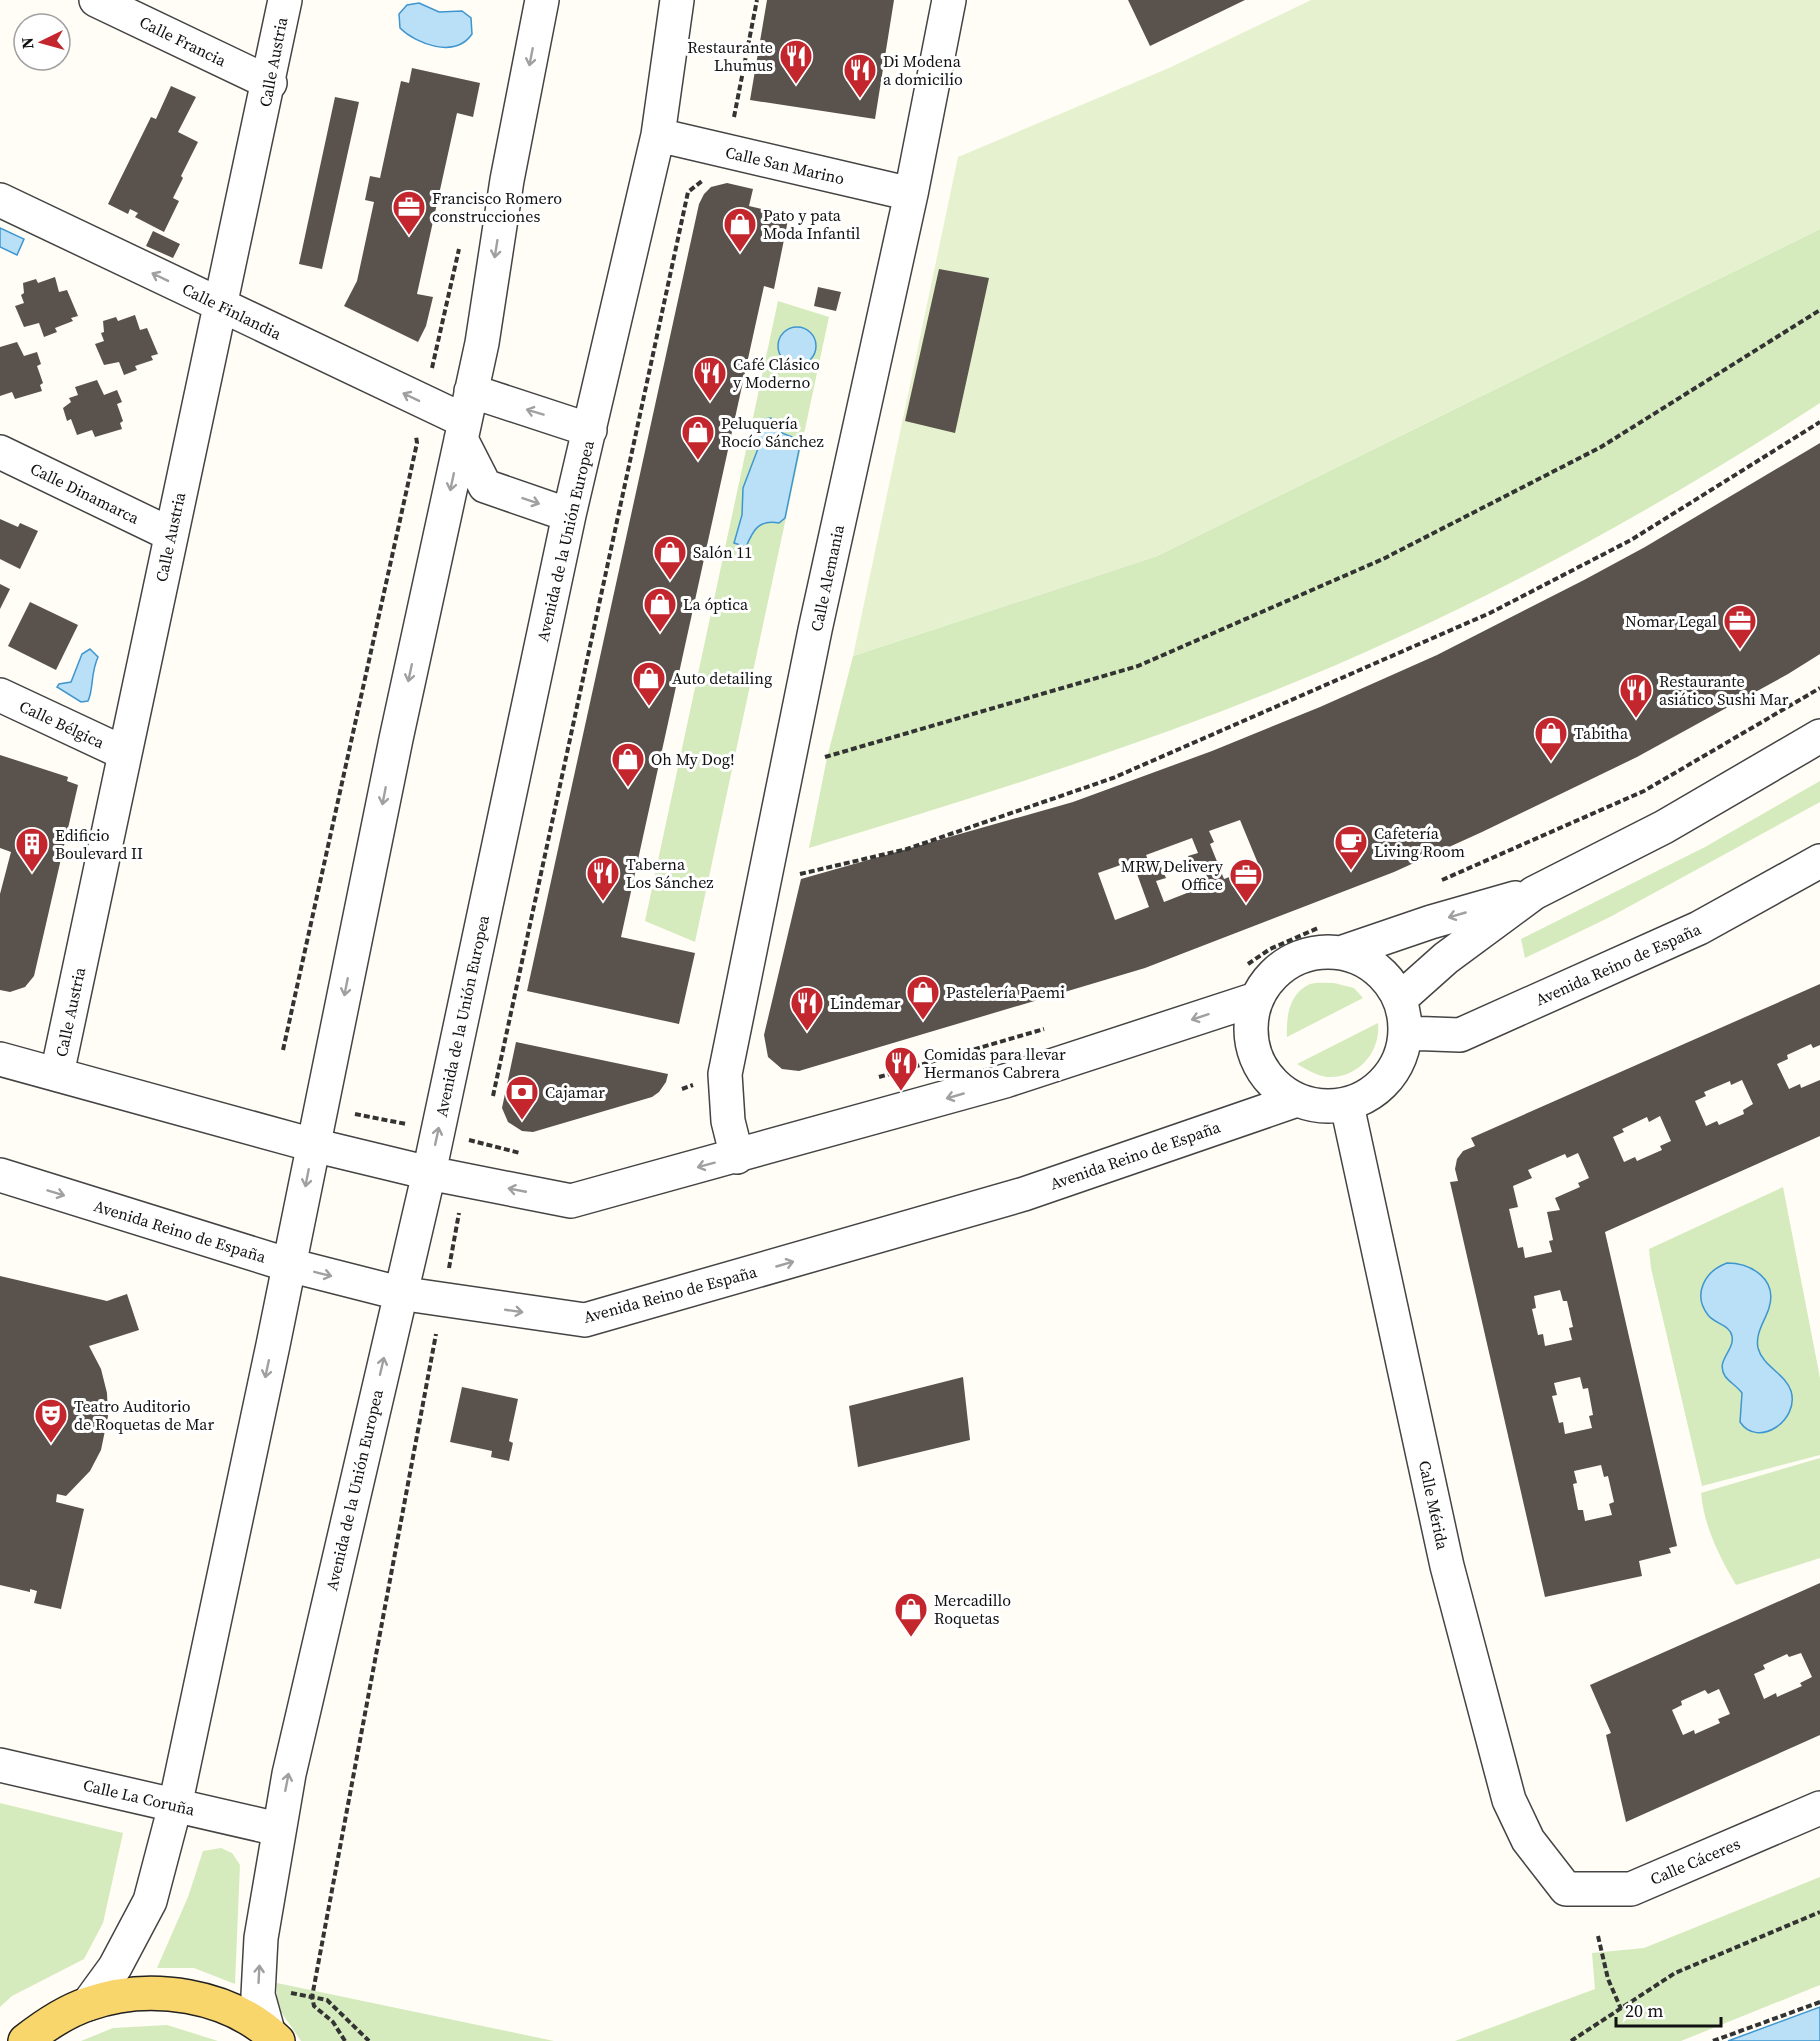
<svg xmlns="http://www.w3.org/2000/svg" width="1820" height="2041" font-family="'Source Serif 4',serif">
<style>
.green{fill:#d5ebbd}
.pitch{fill:#e6f2cf}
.water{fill:#b9e0f7;stroke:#3f96cf;stroke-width:1.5}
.building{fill:#5a524d;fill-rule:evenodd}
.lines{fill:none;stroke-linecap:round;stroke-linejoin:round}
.minor-casing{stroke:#444;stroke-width:36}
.major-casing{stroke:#222;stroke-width:36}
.path{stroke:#333;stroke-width:4;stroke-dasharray:6 3;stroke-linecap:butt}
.minor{stroke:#fff;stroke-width:33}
.major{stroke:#f9d66b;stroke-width:33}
.oneway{stroke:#a0a0a0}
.labels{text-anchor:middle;stroke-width:6;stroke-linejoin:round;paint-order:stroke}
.street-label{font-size:16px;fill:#111;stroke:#fff}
.poi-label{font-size:16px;fill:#111;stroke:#fff;text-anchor:start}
</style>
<rect width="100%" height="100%" fill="#fffdf5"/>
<path class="green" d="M 1820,229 L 1820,403 C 1645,517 1458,618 1263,695 C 1115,754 961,802 809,848 L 827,758 L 853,656 L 1157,556 Z
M 778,301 L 829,317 L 695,942 L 645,921 Z
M 1820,781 L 1820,802 L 1610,917 L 1525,958 L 1521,939 L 1705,847 Z
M 1334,983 L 1354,988 L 1363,998 L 1287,1037 C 1286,1017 1289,993 1310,984 C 1317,982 1327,983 1334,983 Z
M 1378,1023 C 1381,1052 1358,1079 1327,1077 C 1317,1076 1306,1069 1297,1064 Z
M 1783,1187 L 1820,1378 L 1820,1455 L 1702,1486 L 1651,1268 L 1649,1249 Z
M 1820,1458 L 1820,1558 L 1736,1585 C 1719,1556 1704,1526 1701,1493 Z
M 0,1803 L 123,1833 L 103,1923 L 84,1959 L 12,1996 L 0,2007 Z
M 221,1848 L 232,1853 L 240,1865 L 235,1984 L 194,1968 L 157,1968 L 188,1897 L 203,1851 Z
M 1820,1877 L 1820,1985 L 1681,2041 L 1455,2041 L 1595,1989 L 1592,1953 L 1644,1948 Z
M 277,1983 L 554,2041 L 301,2041 L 277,2006 Z
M 167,2025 L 218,2041 L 81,2041 L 113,2028 Z"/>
<path class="pitch" d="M 1311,0 L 1820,0 L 1820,229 L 1157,556 L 853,656 L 958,157 L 1169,68 Z"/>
<path class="water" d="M 419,3 L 439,12 L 462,11 L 471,18 L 472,34 C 455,59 416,44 400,28 L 399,14 L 407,5 Z
M 0,228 L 24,239 L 17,255 L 0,247 Z
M778 346a19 19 0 1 1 38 0a19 19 0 1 1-38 0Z
M 771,418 L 777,431 L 795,438 L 800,445 L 785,518 L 779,523 C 759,519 753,530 746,547 L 734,543 L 742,515 L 743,488 L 759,446 L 757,420 Z
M 90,649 L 98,657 C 90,675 94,688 88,701 L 81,702 L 57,687 L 59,684 L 71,682 L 82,654 Z
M 1727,1263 C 1751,1263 1778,1279 1769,1308 C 1765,1321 1755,1333 1758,1348 C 1763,1367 1785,1373 1791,1391 C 1800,1420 1758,1449 1740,1422 L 1742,1393 C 1737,1386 1729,1382 1725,1376 C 1715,1360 1735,1351 1732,1336 C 1730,1325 1715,1324 1708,1315 C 1692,1294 1705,1271 1727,1263 Z
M 1820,2007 L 1820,2041 L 1728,2041 Z"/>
<path class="building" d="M 767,0 L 894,0 L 875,119 L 750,100 Z
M 1128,0 L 1245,0 L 1150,46 Z
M 412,68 L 480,83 L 473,117 L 457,113 L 417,294 L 433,297 L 426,326 L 418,342 L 344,306 L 357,281 L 374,202 L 365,200 L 370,176 L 380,178 L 401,81 L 409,83 Z
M 171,86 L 196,97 L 178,132 L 198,142 L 181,176 L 183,178 L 173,198 L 179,201 L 164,232 L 135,217 L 138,213 L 130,209 L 128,214 L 108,204 L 151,117 L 156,119 Z
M 335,97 L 359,102 L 322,269 L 299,264 Z
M 727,183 L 753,189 L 749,206 L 789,215 L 774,289 L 764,286 L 621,937 L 695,953 L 679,1024 L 527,991 L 699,204 L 704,194 L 711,187 Z
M 153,231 L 180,244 L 173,258 L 146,246 Z
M 939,269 L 989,278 L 955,433 L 905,421 Z
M 55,277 L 59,292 L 67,290 L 78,316 L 71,318 L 73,321 L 55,328 L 57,332 L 44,337 L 39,323 L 24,327 L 15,306 L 24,303 L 21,295 L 24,293 L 23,283 L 36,279 L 38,283 Z
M 818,287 L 841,292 L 836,311 L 814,306 Z
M 135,315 L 140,330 L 147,328 L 158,354 L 151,356 L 153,360 L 135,366 L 137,370 L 124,375 L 119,362 L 104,365 L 95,344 L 104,341 L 101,333 L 104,332 L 103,321 L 116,317 L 118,321 Z
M 17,342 L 24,356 L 37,352 L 41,364 L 37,366 L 43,383 L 40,385 L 42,391 L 15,399 L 12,392 L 0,396 L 0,347 Z
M 97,380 L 104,395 L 117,390 L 122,402 L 117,404 L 123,421 L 120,423 L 122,429 L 95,437 L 92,430 L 77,435 L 71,419 L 67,421 L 63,408 L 71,402 L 69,398 L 78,395 L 75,387 Z
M 1820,443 L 1820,654 L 1788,674 L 1637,757 L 1482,832 L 1394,872 L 1145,968 L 799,1071 L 782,1069 L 768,1057 L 764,1035 L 801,879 L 1073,802 L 1212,751 L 1320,707 L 1437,655 L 1584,580 L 1645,547 ZM 1240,820 L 1259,866 L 1224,879 L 1210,844 L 1214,842 L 1209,831 ZM 1192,838 L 1198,853 L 1188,856 L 1193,867 L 1202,864 L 1210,884 L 1164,902 L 1156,881 L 1166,878 L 1161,867 L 1152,870 L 1146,855 ZM 1129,862 L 1133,872 L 1136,871 L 1149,907 L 1115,920 L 1098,873 Z
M 0,519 L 18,527 L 20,523 L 38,531 L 20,569 L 0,559 Z
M 0,584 L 10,589 L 0,609 Z
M 30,602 L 78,625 L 56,670 L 8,646 Z
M 0,755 L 68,777 L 67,781 L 78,785 L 34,976 L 25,987 L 10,992 L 0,990 L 0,894 L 11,852 L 0,848 Z
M 1820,984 L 1820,1045 L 1813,1048 L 1811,1044 L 1787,1055 L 1788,1059 L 1777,1064 L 1789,1089 L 1800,1084 L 1801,1088 L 1820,1080 L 1820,1136 L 1605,1232 L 1677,1546 L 1669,1548 L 1671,1553 L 1639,1561 L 1642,1576 L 1545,1597 L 1450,1182 L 1458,1181 L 1455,1169 L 1457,1159 L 1463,1151 L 1475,1146 L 1471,1138 ZM 1742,1080 L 1753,1104 L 1743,1110 L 1744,1114 L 1719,1125 L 1717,1121 L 1706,1126 L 1695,1101 L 1706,1096 L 1704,1092 L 1730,1081 L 1731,1085 ZM 1660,1116 L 1671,1141 L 1660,1146 L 1662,1150 L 1637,1161 L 1635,1157 L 1624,1162 L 1613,1137 L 1624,1132 L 1622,1129 L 1647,1117 L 1649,1122 ZM 1578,1153 L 1589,1178 L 1578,1183 L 1580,1187 L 1555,1198 L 1560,1210 L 1547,1212 L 1553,1240 L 1549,1241 L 1552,1252 L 1525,1258 L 1523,1247 L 1518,1248 L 1509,1209 L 1518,1207 L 1513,1186 L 1532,1178 L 1528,1170 L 1565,1154 L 1567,1158 ZM 1560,1290 L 1563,1301 L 1567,1301 L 1573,1327 L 1569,1328 L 1572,1340 L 1545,1346 L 1543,1334 L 1538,1335 L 1532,1309 L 1536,1308 L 1534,1296 ZM 1580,1377 L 1583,1389 L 1588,1388 L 1593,1415 L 1589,1416 L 1592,1428 L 1565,1434 L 1563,1422 L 1559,1423 L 1552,1396 L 1557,1395 L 1554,1383 ZM 1601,1465 L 1604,1477 L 1608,1476 L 1614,1502 L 1609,1504 L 1612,1515 L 1585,1521 L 1583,1510 L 1578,1510 L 1573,1484 L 1577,1483 L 1574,1471 Z
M 516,1042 L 668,1074 L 666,1082 L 659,1092 L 652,1097 L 533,1132 L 522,1131 L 508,1122 L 502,1108 Z
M 0,1276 L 107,1301 L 127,1294 L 139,1330 L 89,1346 L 101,1369 L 107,1393 L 108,1416 L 101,1450 L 90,1471 L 66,1496 L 57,1494 L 56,1502 L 84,1509 L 61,1609 L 34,1603 L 37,1591 L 30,1589 L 30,1592 L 0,1585 Z
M 963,1377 L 970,1440 L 858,1467 L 849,1406 Z
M 462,1387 L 518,1399 L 509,1441 L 513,1443 L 509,1461 L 491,1457 L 492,1451 L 450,1442 Z
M 1820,1583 L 1820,1735 L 1626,1822 L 1606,1735 L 1611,1733 L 1590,1685 ZM 1801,1653 L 1812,1677 L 1800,1683 L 1802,1686 L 1777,1697 L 1776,1693 L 1764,1699 L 1754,1674 L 1765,1669 L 1763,1665 L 1787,1654 L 1789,1657 ZM 1719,1689 L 1730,1714 L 1718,1719 L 1720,1723 L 1695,1734 L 1694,1730 L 1683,1735 L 1672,1710 L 1682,1705 L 1681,1701 L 1705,1690 L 1708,1694 Z"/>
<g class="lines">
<g class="minor-casing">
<path id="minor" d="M 96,0 L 270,83
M 658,135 L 911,194
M 0,200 L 465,421
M 471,391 L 590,430
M 461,439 L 485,486 L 569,515
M 0,452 L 170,534
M 0,695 L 124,753
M1251 1029a77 77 0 1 1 154 0a77 77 0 1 1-154 0Z
M 1343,952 L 1431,922 L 1515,898
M 1400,999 L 1446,958 L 1534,893 L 1664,827 L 1820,736
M 1406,1033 L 1460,1035 L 1699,928 L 1820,861
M 0,1059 L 313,1145 L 429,1173 L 571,1201 L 1005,1081 L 1256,999
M 57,1074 L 285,0
M 1347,1105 L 1447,1566 L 1509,1800 L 1528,1840 L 1566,1889 L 1631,1889 L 1820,1808
M 737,1157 L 728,1121 L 725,1074 L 815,630 L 911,194 L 949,0
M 0,1175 L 289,1265 L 399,1293 L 585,1320 L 1024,1194 L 1297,1100
M 0,1765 L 278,1829
M 88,2004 L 115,1967 L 150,1901 L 175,1806 L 273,1345 L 396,739 L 482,343 L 507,180 L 542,0
M 268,2031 L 258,1995 L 261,1938 L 289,1774 L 429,1173 L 569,515 L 658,135 L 677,0"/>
</g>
<g class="major-casing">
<path id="major" d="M 25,2041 C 44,2026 64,2012 88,2004 C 150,1982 230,1994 278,2041"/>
</g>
<path class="path" d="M 734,117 L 757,0
M 432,368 L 459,249
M 825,757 L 1138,666 L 1383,559 L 1601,447 L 1820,310
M 800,874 L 907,849 L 1113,778 L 1490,613 L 1631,540 L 1820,422
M 1442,880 L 1644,791 L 1820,688
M 1248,964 L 1270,949 L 1318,928
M 283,1050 L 417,443 L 416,436
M 879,1077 L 1044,1029
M 682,1089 L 693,1085
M 493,1096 L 688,192 L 702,181
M 355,1114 L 406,1124
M 469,1140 L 520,1153
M 449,1268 L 459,1213
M 1598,1936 L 1608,1979 L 1621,2009
M 291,1993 L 327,2000 L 369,2041
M 345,2041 L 333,2022 L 314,2006 L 312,1997 L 436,1334
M 1571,2041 L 1675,1973 L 1820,1912
M 1713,2041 L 1820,2002"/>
<use href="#minor" class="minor"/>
<use href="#major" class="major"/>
</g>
<defs><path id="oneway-shaft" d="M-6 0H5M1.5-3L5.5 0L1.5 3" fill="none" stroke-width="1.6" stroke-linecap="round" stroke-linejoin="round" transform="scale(1.5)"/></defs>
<g class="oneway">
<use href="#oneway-shaft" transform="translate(531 57) rotate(101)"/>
<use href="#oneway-shaft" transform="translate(496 249) rotate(99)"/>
<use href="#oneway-shaft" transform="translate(160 277) rotate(-154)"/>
<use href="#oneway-shaft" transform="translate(411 397) rotate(-154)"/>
<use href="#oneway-shaft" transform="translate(535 412) rotate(-163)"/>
<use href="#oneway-shaft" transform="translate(452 482) rotate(102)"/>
<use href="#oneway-shaft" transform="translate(531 501) rotate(19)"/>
<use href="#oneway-shaft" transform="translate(410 673) rotate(102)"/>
<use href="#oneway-shaft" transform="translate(384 796) rotate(101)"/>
<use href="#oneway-shaft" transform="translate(1457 915) rotate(164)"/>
<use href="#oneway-shaft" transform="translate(346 987) rotate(101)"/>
<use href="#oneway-shaft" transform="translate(1200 1017) rotate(162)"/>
<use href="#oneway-shaft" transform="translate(955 1096) rotate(164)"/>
<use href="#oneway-shaft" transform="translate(437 1136) rotate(-78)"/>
<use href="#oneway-shaft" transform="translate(706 1165) rotate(165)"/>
<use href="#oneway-shaft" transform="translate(307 1178) rotate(101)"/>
<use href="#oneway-shaft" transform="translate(517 1190) rotate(-169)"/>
<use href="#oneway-shaft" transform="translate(56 1193) rotate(17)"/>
<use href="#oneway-shaft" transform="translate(785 1264) rotate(-16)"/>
<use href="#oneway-shaft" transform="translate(323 1274) rotate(14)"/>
<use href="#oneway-shaft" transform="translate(514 1311) rotate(8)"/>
<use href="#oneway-shaft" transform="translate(382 1366) rotate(-77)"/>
<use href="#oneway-shaft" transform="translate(267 1369) rotate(102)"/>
<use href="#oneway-shaft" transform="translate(287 1782) rotate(-79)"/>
<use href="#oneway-shaft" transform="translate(259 1974) rotate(-87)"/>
</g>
<defs>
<g id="restaurant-pin" transform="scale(1.725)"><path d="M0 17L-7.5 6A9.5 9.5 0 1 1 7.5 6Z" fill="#c4262e" stroke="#fff"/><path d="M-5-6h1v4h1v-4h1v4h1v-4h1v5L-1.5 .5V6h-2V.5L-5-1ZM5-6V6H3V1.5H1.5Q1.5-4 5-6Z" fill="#fff"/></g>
<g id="office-pin" transform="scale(1.725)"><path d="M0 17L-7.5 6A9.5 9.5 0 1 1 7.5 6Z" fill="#c4262e" stroke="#fff"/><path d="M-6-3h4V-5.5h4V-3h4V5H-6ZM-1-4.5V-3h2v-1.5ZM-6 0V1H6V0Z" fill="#fff"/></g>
<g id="shop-pin" transform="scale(1.725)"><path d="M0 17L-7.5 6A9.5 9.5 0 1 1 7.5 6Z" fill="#c4262e" stroke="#fff"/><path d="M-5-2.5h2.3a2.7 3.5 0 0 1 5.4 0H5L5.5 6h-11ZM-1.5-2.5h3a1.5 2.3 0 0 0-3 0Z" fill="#fff"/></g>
<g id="cafe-pin" transform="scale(1.725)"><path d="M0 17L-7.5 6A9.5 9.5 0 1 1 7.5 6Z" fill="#c4262e" stroke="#fff"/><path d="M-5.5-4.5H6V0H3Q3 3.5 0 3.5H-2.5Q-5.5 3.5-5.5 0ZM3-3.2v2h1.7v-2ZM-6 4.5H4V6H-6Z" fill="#fff"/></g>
<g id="building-pin" transform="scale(1.725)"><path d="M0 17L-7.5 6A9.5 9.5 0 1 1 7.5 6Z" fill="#c4262e" stroke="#fff"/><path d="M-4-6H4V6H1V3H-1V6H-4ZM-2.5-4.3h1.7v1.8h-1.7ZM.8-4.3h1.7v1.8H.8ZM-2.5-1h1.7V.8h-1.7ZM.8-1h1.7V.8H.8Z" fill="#fff"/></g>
<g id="bank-pin" transform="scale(1.725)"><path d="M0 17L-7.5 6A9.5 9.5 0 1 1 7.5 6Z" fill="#c4262e" stroke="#fff"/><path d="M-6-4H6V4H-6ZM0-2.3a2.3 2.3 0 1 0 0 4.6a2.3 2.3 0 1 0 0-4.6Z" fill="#fff"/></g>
<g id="theatre-pin" transform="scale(1.725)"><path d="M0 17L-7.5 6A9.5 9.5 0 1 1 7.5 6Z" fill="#c4262e" stroke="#fff"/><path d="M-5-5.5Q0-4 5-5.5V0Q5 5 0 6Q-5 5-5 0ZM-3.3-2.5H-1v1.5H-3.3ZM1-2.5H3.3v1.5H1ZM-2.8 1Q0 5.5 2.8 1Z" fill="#fff"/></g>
</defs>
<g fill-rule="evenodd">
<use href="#restaurant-pin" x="796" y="56"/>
<use href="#restaurant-pin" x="860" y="70"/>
<use href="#office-pin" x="409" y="207"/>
<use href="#shop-pin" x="740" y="224"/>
<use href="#restaurant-pin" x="710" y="373"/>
<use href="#shop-pin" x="698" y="432"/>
<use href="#shop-pin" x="670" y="552"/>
<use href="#shop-pin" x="660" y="604"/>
<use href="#office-pin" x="1740" y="621"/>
<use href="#shop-pin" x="649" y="678"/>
<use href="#restaurant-pin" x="1636" y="690"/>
<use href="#shop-pin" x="1551" y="733"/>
<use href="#shop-pin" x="628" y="759"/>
<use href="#cafe-pin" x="1351" y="842"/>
<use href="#building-pin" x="32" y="844"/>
<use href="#restaurant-pin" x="603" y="873"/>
<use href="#office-pin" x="1246" y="875"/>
<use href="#shop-pin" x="923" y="992"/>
<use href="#restaurant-pin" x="807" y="1003"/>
<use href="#restaurant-pin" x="901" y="1063"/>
<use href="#bank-pin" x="522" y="1092"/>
<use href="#theatre-pin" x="51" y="1415"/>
<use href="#shop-pin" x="911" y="1609"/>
</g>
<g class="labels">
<g class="street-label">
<text transform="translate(183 41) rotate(26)" y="6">Calle Francia</text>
<text transform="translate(273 62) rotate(-79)" y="6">Calle Austria</text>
<text transform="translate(785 165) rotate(13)" y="6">Calle San Marino</text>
<text transform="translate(232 311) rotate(26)" y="6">Calle Finlandia</text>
<text transform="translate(85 493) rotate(26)" y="6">Calle Dinamarca</text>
<text transform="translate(170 537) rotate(-78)" y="6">Calle Austria</text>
<text transform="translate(565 541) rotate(-77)" y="6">Avenida de la Unión Europea</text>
<text transform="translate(827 578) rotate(-78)" y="6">Calle Alemania</text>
<text transform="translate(62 724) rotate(25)" y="6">Calle Bélgica</text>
<text transform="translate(1618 964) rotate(-24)" y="6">Avenida Reino de España</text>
<text transform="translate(70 1012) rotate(-78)" y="6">Calle Austria</text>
<text transform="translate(462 1016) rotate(-78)" y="6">Avenida de la Unión Europea</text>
<text transform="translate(1135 1155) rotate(-19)" y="6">Avenida Reino de España</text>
<text transform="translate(180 1231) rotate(17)" y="6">Avenida Reino de España</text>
<text transform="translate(670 1294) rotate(-15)" y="6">Avenida Reino de España</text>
<text transform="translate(354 1490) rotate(-77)" y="6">Avenida de la Unión Europea</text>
<text transform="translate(1434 1505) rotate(78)" y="6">Calle Mérida</text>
<text transform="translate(139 1797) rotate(13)" y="6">Calle La Coruña</text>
<text transform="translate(1695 1861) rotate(-23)" y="6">Calle Cáceres</text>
</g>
<g class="poi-label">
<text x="773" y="53" text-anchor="end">Restaurante<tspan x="773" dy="18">Lhumus</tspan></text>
<text x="883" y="67">Di Modena<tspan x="883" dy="18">a domicilio</tspan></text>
<text x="432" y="204">Francisco Romero<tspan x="432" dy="18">construcciones</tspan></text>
<text x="763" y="221">Pato y pata<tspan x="763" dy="18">Moda Infantil</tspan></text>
<text x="733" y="370">Café Clásico<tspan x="733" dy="18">y Moderno</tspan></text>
<text x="721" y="429">Peluquería<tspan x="721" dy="18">Rocío Sánchez</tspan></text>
<text x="693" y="558">Salón 11</text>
<text x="683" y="610">La óptica</text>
<text x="1717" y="627" text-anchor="end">Nomar Legal</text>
<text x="672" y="684">Auto detailing</text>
<text x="1659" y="687">Restaurante<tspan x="1659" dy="18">asiático Sushi Mar</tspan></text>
<text x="1574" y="739">Tabitha</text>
<text x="651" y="765">Oh My Dog!</text>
<text x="1374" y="839">Cafetería<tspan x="1374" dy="18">Living Room</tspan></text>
<text x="55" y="841">Edificio<tspan x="55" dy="18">Boulevard II</tspan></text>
<text x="626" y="870">Taberna<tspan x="626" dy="18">Los Sánchez</tspan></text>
<text x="1223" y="872" text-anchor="end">MRW Delivery<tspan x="1223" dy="18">Office</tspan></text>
<text x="946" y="998">Pastelería Paemi</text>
<text x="830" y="1009">Lindemar</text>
<text x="924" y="1060">Comidas para llevar<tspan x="924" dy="18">Hermanos Cabrera</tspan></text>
<text x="545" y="1098">Cajamar</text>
<text x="74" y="1412">Teatro Auditorio<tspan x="74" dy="18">de Roquetas de Mar</tspan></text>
<text x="934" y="1606">Mercadillo<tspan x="934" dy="18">Roquetas</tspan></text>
</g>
</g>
<g transform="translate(42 42) rotate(265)"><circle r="28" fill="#ffffff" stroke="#a0a0a0" stroke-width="1.5"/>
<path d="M0-4.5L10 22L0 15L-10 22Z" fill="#c4262e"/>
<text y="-9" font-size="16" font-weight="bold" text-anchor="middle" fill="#111111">N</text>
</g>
<path d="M1616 2017v9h105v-9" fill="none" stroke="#111111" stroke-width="3"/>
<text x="1625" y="2017" font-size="18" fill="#111111" stroke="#ffffff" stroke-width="4.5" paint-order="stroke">20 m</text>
</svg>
